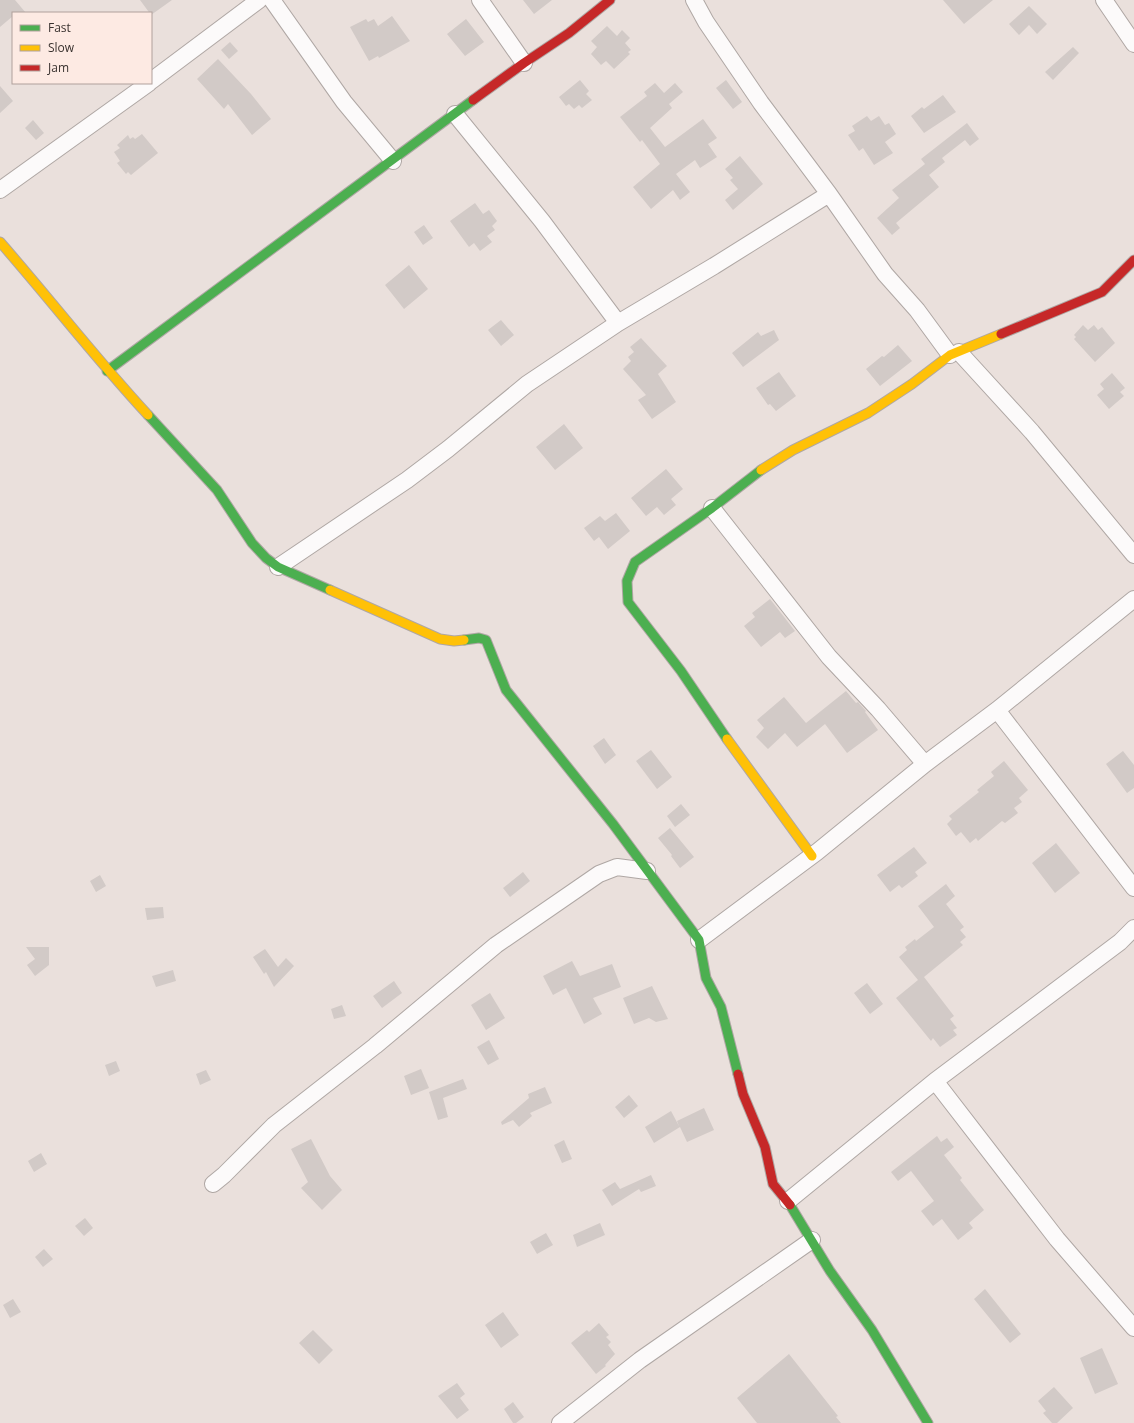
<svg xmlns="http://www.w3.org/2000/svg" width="1134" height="1423" font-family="'Open Sans',sans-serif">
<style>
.building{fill:#d2cac7}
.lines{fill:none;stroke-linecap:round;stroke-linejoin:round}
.street-casing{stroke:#afa7a4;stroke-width:18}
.fast-casing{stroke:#afa7a4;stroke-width:11}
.slow-casing{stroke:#afa7a4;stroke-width:11}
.jam-casing{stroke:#afa7a4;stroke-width:11}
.street{stroke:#fcfafa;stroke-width:16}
.fast{stroke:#4caf50;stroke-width:9}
.slow{stroke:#ffc107;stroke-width:9}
.jam{stroke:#c62828;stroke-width:9}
</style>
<rect width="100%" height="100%" fill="#eae0dc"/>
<path class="building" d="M 0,0 L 15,0 L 26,13 L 13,13 L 13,16 L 0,27 Z
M 140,0 L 172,0 L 151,15 Z
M 523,0 L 552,0 L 534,14 Z
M 943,0 L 993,0 L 964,24 Z
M 1029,6 L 1047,24 L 1037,34 L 1029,25 L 1019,35 L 1009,24 Z
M 392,16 L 410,41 L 379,58 L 378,56 L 369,61 L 350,27 L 366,19 L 368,22 L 374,19 L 378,26 Z
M 466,19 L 484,42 L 465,56 L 447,34 Z
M 607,26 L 617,36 L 622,30 L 630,38 L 625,43 L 631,50 L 628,52 L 630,54 L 614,69 L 606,61 L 601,65 L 591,54 L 597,47 L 591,41 Z
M 230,42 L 238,51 L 229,59 L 221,50 Z
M 1073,47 L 1079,53 L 1053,80 L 1045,72 Z
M 218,59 L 251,94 L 271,119 L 252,135 L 228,104 L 224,109 L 197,79 Z
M 580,80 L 589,91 L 586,94 L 592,100 L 582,108 L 579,105 L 574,109 L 569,104 L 566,106 L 559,97 Z
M 726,80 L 742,102 L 733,109 L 716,88 Z
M 655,83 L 664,93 L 675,83 L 683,92 L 669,104 L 672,108 L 650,128 L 665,147 L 703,119 L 717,138 L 708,144 L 717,157 L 700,168 L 695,160 L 676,174 L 690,192 L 680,200 L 673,190 L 651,209 L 633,187 L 660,164 L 642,140 L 640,142 L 620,117 L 647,96 L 644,92 Z
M 0,86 L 13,101 L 0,113 Z
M 943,95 L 956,112 L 924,133 L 911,116 L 922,107 L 924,109 Z
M 867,116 L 871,121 L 879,116 L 885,125 L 889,123 L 896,134 L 885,142 L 893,153 L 874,165 L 863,148 L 859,151 L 848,135 L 855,131 L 852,126 Z
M 33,120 L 44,133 L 36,140 L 25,128 Z
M 967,123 L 979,139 L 970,146 L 965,140 L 942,158 L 945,162 L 929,175 L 939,187 L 896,223 L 900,228 L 892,235 L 877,218 L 899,198 L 892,190 L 925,164 L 921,159 Z
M 142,134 L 158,153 L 131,175 L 128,172 L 126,174 L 117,163 L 120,161 L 114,152 L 120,148 L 117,145 L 128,135 L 130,139 L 133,137 L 135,139 Z
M 740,156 L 763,184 L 733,210 L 725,200 L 738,189 L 730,180 L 733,178 L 725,169 Z
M 475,203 L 483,214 L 489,210 L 497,221 L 492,226 L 495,230 L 487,236 L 492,242 L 480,251 L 474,243 L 469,247 L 450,221 Z
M 424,225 L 433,238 L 423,245 L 414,232 Z
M 409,265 L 428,289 L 404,309 L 385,285 Z
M 501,320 L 514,335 L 501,346 L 488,330 Z
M 1083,325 L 1088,330 L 1094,325 L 1098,330 L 1102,327 L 1115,343 L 1095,362 L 1074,339 L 1076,337 L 1074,335 Z
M 774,330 L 779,340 L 743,367 L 732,353 L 758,332 L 761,336 Z
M 641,338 L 667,366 L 658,374 L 676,402 L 652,419 L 638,400 L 646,395 L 623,369 L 631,361 L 628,357 L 634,352 L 630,347 Z
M 898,345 L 912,361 L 880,386 L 866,369 L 882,356 L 884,357 Z
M 779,372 L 796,396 L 776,411 L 770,404 L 768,405 L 756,388 Z
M 1112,373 L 1125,388 L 1120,392 L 1124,396 L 1109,409 L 1097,395 L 1104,389 L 1100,384 Z
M 564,424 L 583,448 L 555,470 L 536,447 Z
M 666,469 L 683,489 L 671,499 L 676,505 L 664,515 L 657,507 L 646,516 L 631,498 Z
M 616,513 L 630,531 L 608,549 L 599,537 L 594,541 L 584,528 L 600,516 L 605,521 Z
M 770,599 L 795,631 L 785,638 L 780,632 L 761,647 L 744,626 L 755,617 L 752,613 Z
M 846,691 L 856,703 L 858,702 L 866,711 L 865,712 L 878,730 L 847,753 L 825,724 L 797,747 L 785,733 L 768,749 L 756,737 L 764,728 L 757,720 L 784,697 L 806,723 Z
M 604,738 L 616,755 L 605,764 L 593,746 Z
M 651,750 L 672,777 L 657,789 L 636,761 Z
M 1123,751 L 1134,765 L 1134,788 L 1127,793 L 1106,764 Z
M 1004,761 L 1028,790 L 1019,798 L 1022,802 L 1014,808 L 1018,813 L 1005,823 L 1002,821 L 978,841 L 976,838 L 970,843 L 961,832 L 956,836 L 947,824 L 952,819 L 949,816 L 979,792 L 977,790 L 994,776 L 991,772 Z
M 681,804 L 690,815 L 675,827 L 667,816 Z
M 670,828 L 694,857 L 680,868 L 671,856 L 672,855 L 658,838 Z
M 1056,843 L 1080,873 L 1055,893 L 1032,863 Z
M 914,847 L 927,863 L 915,872 L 918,876 L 902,888 L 899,885 L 890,892 L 877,875 Z
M 523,872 L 530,881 L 510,897 L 503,888 Z
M 100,875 L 106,886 L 96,892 L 90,881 Z
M 946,884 L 955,896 L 946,904 L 964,927 L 960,930 L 966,937 L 960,942 L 963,945 L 924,977 L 954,1016 L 950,1019 L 957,1028 L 953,1030 L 957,1035 L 940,1047 L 933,1038 L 931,1041 L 896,998 L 918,980 L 899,957 L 907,950 L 905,947 L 915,939 L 916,941 L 934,927 L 918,906 Z
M 163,907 L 164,918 L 147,920 L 145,908 Z
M 26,947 L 49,947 L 49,965 L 35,976 L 27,965 L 35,959 Z
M 265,949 L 278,967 L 286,958 L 294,966 L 274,987 L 266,972 L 264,974 L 253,957 Z
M 572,961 L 580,976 L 612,964 L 621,987 L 593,998 L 602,1014 L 584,1024 L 566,988 L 553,995 L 543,976 Z
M 173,970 L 176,981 L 156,987 L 152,976 Z
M 394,981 L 402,993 L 382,1008 L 373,996 Z
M 867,983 L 883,1004 L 870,1014 L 854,993 Z
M 652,986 L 668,1019 L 656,1022 L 649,1018 L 634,1024 L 623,998 Z
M 490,993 L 505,1018 L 486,1030 L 471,1005 Z
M 342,1005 L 346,1016 L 334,1019 L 331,1009 Z
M 489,1040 L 499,1059 L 488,1065 L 477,1047 Z
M 116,1061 L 120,1071 L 109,1076 L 105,1065 Z
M 421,1069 L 429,1088 L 411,1095 L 404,1076 Z
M 206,1070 L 211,1080 L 200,1085 L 196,1074 Z
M 463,1079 L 467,1089 L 443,1098 L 448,1117 L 438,1120 L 429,1092 Z
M 545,1087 L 552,1103 L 530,1113 L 532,1116 L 519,1127 L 513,1120 L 502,1125 L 501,1122 L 529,1098 L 528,1094 Z
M 629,1095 L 638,1106 L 624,1118 L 615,1107 Z
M 704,1108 L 714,1130 L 687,1142 L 680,1127 L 654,1143 L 645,1127 L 671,1111 L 679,1126 L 677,1121 Z
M 937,1136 L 941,1142 L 947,1138 L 954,1147 L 944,1155 L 962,1178 L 960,1180 L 984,1210 L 969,1223 L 973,1228 L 958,1240 L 942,1219 L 933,1226 L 921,1211 L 934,1201 L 911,1171 L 898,1181 L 891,1172 Z
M 311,1139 L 330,1176 L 342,1190 L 322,1210 L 301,1188 L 308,1182 L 291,1149 Z
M 564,1140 L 572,1159 L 562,1163 L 554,1145 Z
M 41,1153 L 47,1164 L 34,1172 L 28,1161 Z
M 651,1175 L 656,1186 L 641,1192 L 639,1189 L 612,1206 L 602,1190 L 615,1182 L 620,1189 Z
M 85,1218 L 93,1228 L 84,1236 L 75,1226 Z
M 600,1223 L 605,1235 L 577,1247 L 573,1235 Z
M 546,1233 L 553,1245 L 537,1254 L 530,1242 Z
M 44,1249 L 53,1259 L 43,1267 L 35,1257 Z
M 985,1289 L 1021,1334 L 1010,1343 L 974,1299 Z
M 13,1299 L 21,1312 L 10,1318 L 3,1305 Z
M 503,1312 L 519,1335 L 501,1348 L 485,1325 Z
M 599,1323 L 609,1335 L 606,1337 L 611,1342 L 608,1345 L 615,1354 L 605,1365 L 606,1366 L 596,1374 L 571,1343 L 587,1330 L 589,1332 Z
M 313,1330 L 333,1350 L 319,1364 L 299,1343 Z
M 1102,1348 L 1118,1384 L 1095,1394 L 1080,1358 Z
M 789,1354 L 838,1416 L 836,1417 L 841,1423 L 757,1423 L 737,1398 Z
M 457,1383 L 465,1394 L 460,1398 L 469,1410 L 457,1419 L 438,1396 Z
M 1054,1387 L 1073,1408 L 1057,1423 L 1052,1423 L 1043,1413 L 1046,1411 L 1038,1401 Z
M 513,1402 L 524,1417 L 516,1423 L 513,1423 L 504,1409 Z"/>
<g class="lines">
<g class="street-casing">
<path id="street" d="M 272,0 L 344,102 L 393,161
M 480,0 L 524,63
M 694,0 L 706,22 L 761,103 L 829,194 L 885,274 L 917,310 L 950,355
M 1104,0 L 1134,44
M 151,81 L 259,0
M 455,114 L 542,221 L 618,323 L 714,266 L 829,194
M 0,190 L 149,83
M 959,352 L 1032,432 L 1134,555
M 712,508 L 829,657 L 878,709 L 925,764
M 278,567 L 407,480 L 448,449 L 527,384 L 618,323
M 997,710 L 1134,888
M 699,940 L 817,852 L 925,764 L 997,710 L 1134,599
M 935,1081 L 1057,1239 L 1134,1328
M 213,1184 L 224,1175 L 274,1125 L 375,1046 L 496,945 L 599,874 L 617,867 L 647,871
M 788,1201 L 935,1081 L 1120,942 L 1134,928
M 560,1423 L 640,1360 L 812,1240"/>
</g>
<g class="fast-casing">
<path id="fast" d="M 107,371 L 473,100
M 148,415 L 217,490 L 252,543 L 266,558 L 278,567 L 330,590
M 464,640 L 479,638 L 486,640 L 506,690 L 613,824 L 699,940 L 706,978 L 721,1007 L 738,1074
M 727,739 L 681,671 L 628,602 L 627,581 L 635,562 L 712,508 L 761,470
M 790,1205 L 830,1271 L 872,1330 L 928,1423"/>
</g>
<g class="slow-casing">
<path id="slow" d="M 0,242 C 50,299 96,359 148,415
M 761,470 L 793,450 L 868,413 L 912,384 L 950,355 L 1001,334
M 330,590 L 440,639 L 454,641 L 464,640
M 727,739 L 812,856"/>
</g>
<g class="jam-casing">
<path id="jam" d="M 473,100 L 524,63 L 569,33 L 610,0
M 1001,334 L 1102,292 L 1134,260
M 738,1074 L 743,1094 L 765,1147 L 773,1184 L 790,1205"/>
</g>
<use href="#street" class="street"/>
<use href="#fast" class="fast"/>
<use href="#slow" class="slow"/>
<use href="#jam" class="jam"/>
</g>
<rect x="12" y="12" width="140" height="72" fill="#fdeae3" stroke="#afa09b"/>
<rect x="20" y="25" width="20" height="6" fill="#4caf50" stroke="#afa09b"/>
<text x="48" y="32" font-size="12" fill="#39322f">Fast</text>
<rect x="20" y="45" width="20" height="6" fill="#ffc107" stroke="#afa09b"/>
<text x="48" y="52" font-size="12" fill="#39322f">Slow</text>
<rect x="20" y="65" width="20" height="6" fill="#c62828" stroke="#afa09b"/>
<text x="48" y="72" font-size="12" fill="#39322f">Jam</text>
</svg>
